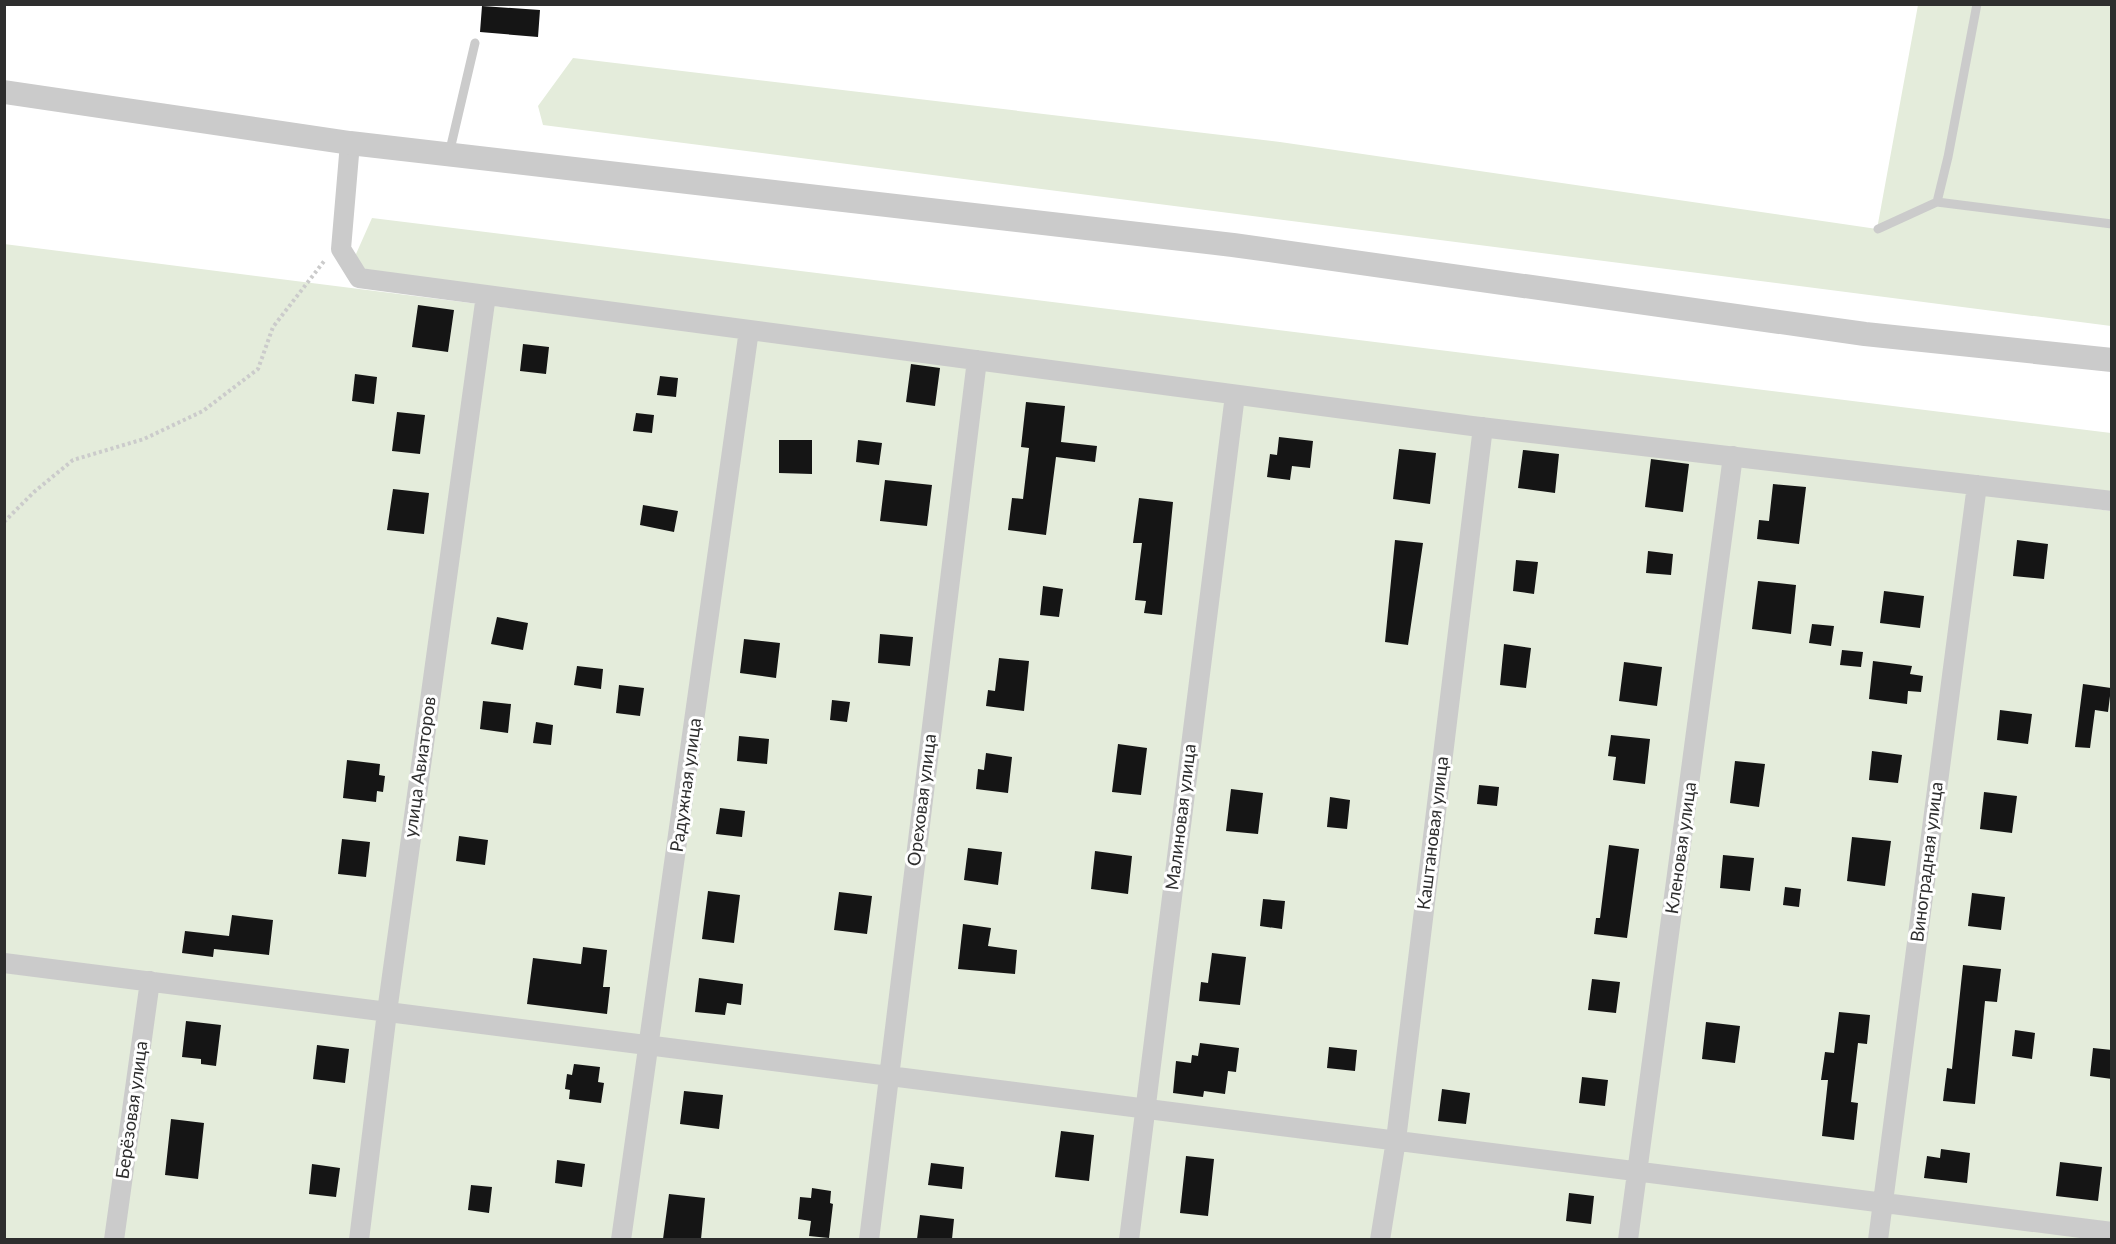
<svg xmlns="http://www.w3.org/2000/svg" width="2116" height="1244" font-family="Lato,sans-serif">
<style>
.green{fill:#e4ecdb}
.building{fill:#151515}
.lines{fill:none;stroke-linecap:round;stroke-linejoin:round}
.path{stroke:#cbcbcb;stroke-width:4;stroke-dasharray:3 3;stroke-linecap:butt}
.service{stroke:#cbcbcb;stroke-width:9}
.minor{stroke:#cbcbcb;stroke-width:20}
.tertiary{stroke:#cbcbcb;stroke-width:24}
.labels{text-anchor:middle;stroke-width:6;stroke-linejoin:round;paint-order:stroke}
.street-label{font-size:18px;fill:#2e2e2e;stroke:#fff}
</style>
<rect width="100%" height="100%" fill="#fff"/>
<path class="green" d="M 1918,5 L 2111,5 L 2111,326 L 543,125 L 538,106 L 573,58 L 1280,142 L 1877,229 Z
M 372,218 L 2111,433 L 2111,500 L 359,278 L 356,254 Z
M 4,244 L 2111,511 L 2111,1239 L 5,1239 Z"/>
<path class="building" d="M 482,6 L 540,10 L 538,37 L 480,32 Z
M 418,305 L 454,310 L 448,352 L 412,347 Z
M 523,344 L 549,347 L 546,374 L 520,371 Z
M 911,364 L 940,368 L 935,406 L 906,402 Z
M 355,374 L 377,377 L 374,404 L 352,401 Z
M 660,376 L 678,378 L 676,397 L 657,395 Z
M 1026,402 L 1065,406 L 1061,442 L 1097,446 L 1095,462 L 1056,457 L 1046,535 L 1008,530 L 1012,498 L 1023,499 L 1029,448 L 1021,447 Z
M 397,412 L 425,415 L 420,454 L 392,451 Z
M 636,413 L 654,415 L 652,433 L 633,431 Z
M 1279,437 L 1313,441 L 1310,468 L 1292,466 L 1290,480 L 1267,477 L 1270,454 L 1277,455 Z
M 779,440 L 812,440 L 812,474 L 779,473 Z
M 858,440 L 882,443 L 879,465 L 856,462 Z
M 1399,449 L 1436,453 L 1430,504 L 1393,499 Z
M 1523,450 L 1559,454 L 1555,493 L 1518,488 Z
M 1651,459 L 1689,464 L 1683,512 L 1645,507 Z
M 885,480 L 932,485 L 927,526 L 880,521 Z
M 1773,484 L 1806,487 L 1799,544 L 1757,539 L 1759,520 L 1769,521 Z
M 393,489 L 429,493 L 424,534 L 387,530 Z
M 1139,498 L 1173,502 L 1162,615 L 1144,613 L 1146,601 L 1135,600 L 1142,543 L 1133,543 Z
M 643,505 L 678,511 L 674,532 L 640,525 Z
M 1395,540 L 1423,543 L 1408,645 L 1385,642 Z
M 2017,540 L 2048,544 L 2044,579 L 2013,576 Z
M 1648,551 L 1673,554 L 1671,575 L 1646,573 Z
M 1516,560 L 1538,562 L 1534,594 L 1513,591 Z
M 1758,581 L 1796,585 L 1791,634 L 1752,629 Z
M 1043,586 L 1063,589 L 1059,617 L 1040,615 Z
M 1884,591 L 1924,596 L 1920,628 L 1880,623 Z
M 497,617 L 528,623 L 523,650 L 491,644 Z
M 1812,624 L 1834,626 L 1831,646 L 1809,643 Z
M 880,634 L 913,637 L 910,666 L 878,663 Z
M 744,639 L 780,643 L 776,678 L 740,673 Z
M 1504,644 L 1531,648 L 1526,688 L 1500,685 Z
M 1842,650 L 1863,652 L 1861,667 L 1840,665 Z
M 999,658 L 1029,661 L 1024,711 L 986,706 L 988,690 L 995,691 Z
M 1873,661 L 1912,666 L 1910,674 L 1923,676 L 1921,692 L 1908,691 L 1907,704 L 1869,699 Z
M 1624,662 L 1662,667 L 1657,706 L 1619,701 Z
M 577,666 L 603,669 L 601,689 L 574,685 Z
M 2083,684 L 2111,688 L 2108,712 L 2095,710 L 2090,748 L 2075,747 Z
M 619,685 L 644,688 L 640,716 L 616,713 Z
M 832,700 L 850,702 L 847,722 L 830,720 Z
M 483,701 L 511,704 L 508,733 L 480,729 Z
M 2000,710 L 2032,714 L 2028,744 L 1997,740 Z
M 536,722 L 553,725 L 551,745 L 533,743 Z
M 1611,735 L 1650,739 L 1645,784 L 1613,780 L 1616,757 L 1608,756 Z
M 739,736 L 769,739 L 767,764 L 737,761 Z
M 1118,744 L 1147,748 L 1141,795 L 1112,792 Z
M 1872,751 L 1902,755 L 1898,783 L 1869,780 Z
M 986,753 L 1012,757 L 1008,793 L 976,789 L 978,769 L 984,770 Z
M 347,760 L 380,764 L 379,775 L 385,776 L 383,792 L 377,791 L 376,802 L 343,798 Z
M 1735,761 L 1765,764 L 1759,807 L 1730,803 Z
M 1479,785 L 1499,787 L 1497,806 L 1477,804 Z
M 1231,789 L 1263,793 L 1258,834 L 1226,831 Z
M 1984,792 L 2017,796 L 2012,833 L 1980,829 Z
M 1330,797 L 1350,800 L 1347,829 L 1327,827 Z
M 720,808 L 745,811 L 742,837 L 716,834 Z
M 459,836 L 488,840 L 485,865 L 456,861 Z
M 1852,837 L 1891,841 L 1885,886 L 1847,881 Z
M 342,839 L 370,842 L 366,877 L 338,874 Z
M 1609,845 L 1639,849 L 1627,938 L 1594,934 L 1596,918 L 1600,918 Z
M 968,848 L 1002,852 L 998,885 L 964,880 Z
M 1095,851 L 1132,856 L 1128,894 L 1091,889 Z
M 1723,855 L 1754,858 L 1750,891 L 1720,888 Z
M 1785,887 L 1801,889 L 1799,907 L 1783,905 Z
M 708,891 L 740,895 L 734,943 L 702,939 Z
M 839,892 L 872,896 L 867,934 L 834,930 Z
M 1972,893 L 2005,897 L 2001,930 L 1968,926 Z
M 1263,899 L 1285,901 L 1282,929 L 1260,926 Z
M 232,915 L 273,920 L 269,955 L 214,949 L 213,957 L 182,953 L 185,931 L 229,936 Z
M 963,924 L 991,928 L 988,946 L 1017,950 L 1015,974 L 958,969 Z
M 583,947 L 607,950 L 603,987 L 610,987 L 607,1014 L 527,1004 L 533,958 L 581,964 Z
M 1212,953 L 1246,957 L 1240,1005 L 1199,1001 L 1201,982 L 1208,983 Z
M 1963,965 L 2001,969 L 1997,1002 L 1985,1001 L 1975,1104 L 1943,1101 L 1947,1068 L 1952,1069 Z
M 699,978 L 743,984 L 741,1005 L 727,1003 L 725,1015 L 695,1012 Z
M 1592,979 L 1620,982 L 1616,1013 L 1588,1010 Z
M 1839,1012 L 1870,1015 L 1867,1044 L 1858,1043 L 1851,1102 L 1858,1103 L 1854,1140 L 1822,1136 L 1828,1080 L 1821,1080 L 1825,1052 L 1834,1053 Z
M 186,1021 L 221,1025 L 216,1066 L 201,1064 L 201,1059 L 182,1057 Z
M 1706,1022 L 1740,1026 L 1735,1063 L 1702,1059 Z
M 2015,1030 L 2035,1033 L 2032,1059 L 2012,1056 Z
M 1200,1043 L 1239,1048 L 1236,1072 L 1228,1071 L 1225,1094 L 1204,1091 L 1203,1097 L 1173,1093 L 1176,1061 L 1191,1063 L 1192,1055 L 1198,1056 Z
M 317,1045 L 349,1049 L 345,1083 L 313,1079 Z
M 1329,1047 L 1357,1050 L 1355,1071 L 1327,1068 Z
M 2093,1048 L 2112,1050 L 2112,1079 L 2090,1076 Z
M 574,1064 L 600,1067 L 598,1082 L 604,1083 L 601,1103 L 569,1099 L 570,1090 L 565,1089 L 567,1074 L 572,1075 Z
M 1582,1077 L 1608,1080 L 1605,1106 L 1579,1103 Z
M 1442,1089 L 1470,1093 L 1466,1124 L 1438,1121 Z
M 684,1091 L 723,1095 L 719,1129 L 680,1124 Z
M 171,1119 L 204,1123 L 198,1179 L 165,1175 Z
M 1061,1131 L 1094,1135 L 1089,1181 L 1055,1177 Z
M 1941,1149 L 1970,1153 L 1967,1183 L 1924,1178 L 1927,1156 L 1940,1158 Z
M 1186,1156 L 1214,1159 L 1208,1216 L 1180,1213 Z
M 557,1160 L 585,1164 L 582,1187 L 555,1183 Z
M 2060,1162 L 2102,1167 L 2098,1201 L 2056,1196 Z
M 931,1163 L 964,1167 L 962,1189 L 928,1185 Z
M 312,1164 L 340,1168 L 336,1197 L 309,1194 Z
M 471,1185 L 492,1187 L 489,1213 L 468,1210 Z
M 812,1188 L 831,1191 L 830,1203 L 833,1204 L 829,1238 L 809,1236 L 811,1221 L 798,1219 L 800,1197 L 811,1198 Z
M 1569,1193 L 1594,1196 L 1591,1224 L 1566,1221 Z
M 669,1194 L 705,1198 L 701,1239 L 663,1239 Z
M 920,1215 L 954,1219 L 952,1239 L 917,1239 Z"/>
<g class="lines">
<path class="path" d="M 4,522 L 34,492 L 73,460 L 144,439 L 203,411 L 258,369 L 273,327 L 325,260"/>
<path class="service" d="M 449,154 L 475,43
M 1937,202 L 2112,224
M 1878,229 L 1937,202 L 1948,157 L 1977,4"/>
<path class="minor" d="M 350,143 L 341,249 L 359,278 L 1472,426 L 2112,501
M 4,963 L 2112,1232
M 114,1240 L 150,981
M 359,1240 L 387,1012 L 486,295
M 621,1240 L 749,330
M 869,1240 L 977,360
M 1129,1240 L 1235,395
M 1380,1240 L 1396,1140 L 1483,427
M 1628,1240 L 1733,456
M 1878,1240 L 1977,485"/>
<path class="tertiary" d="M 4,92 L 350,143 L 1233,245 L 1865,334 L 2112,360"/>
</g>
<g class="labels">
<g class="street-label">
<text transform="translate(420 767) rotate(-82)" y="6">улица Авиаторов</text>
<text transform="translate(686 785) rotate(-82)" y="6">Радужная улица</text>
<text transform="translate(922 800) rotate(-83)" y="6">Ореховая улица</text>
<text transform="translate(1181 817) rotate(-83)" y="6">Малиновая улица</text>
<text transform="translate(1433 833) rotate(-83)" y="6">Каштановая улица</text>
<text transform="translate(1681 848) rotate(-82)" y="6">Кленовая улица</text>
<text transform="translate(1927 862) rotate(-83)" y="6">Виноградная улица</text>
<text transform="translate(132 1110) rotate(-82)" y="6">Берёзовая улица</text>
</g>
</g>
<rect width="2116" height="1244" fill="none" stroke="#2e2e2e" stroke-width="12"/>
</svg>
